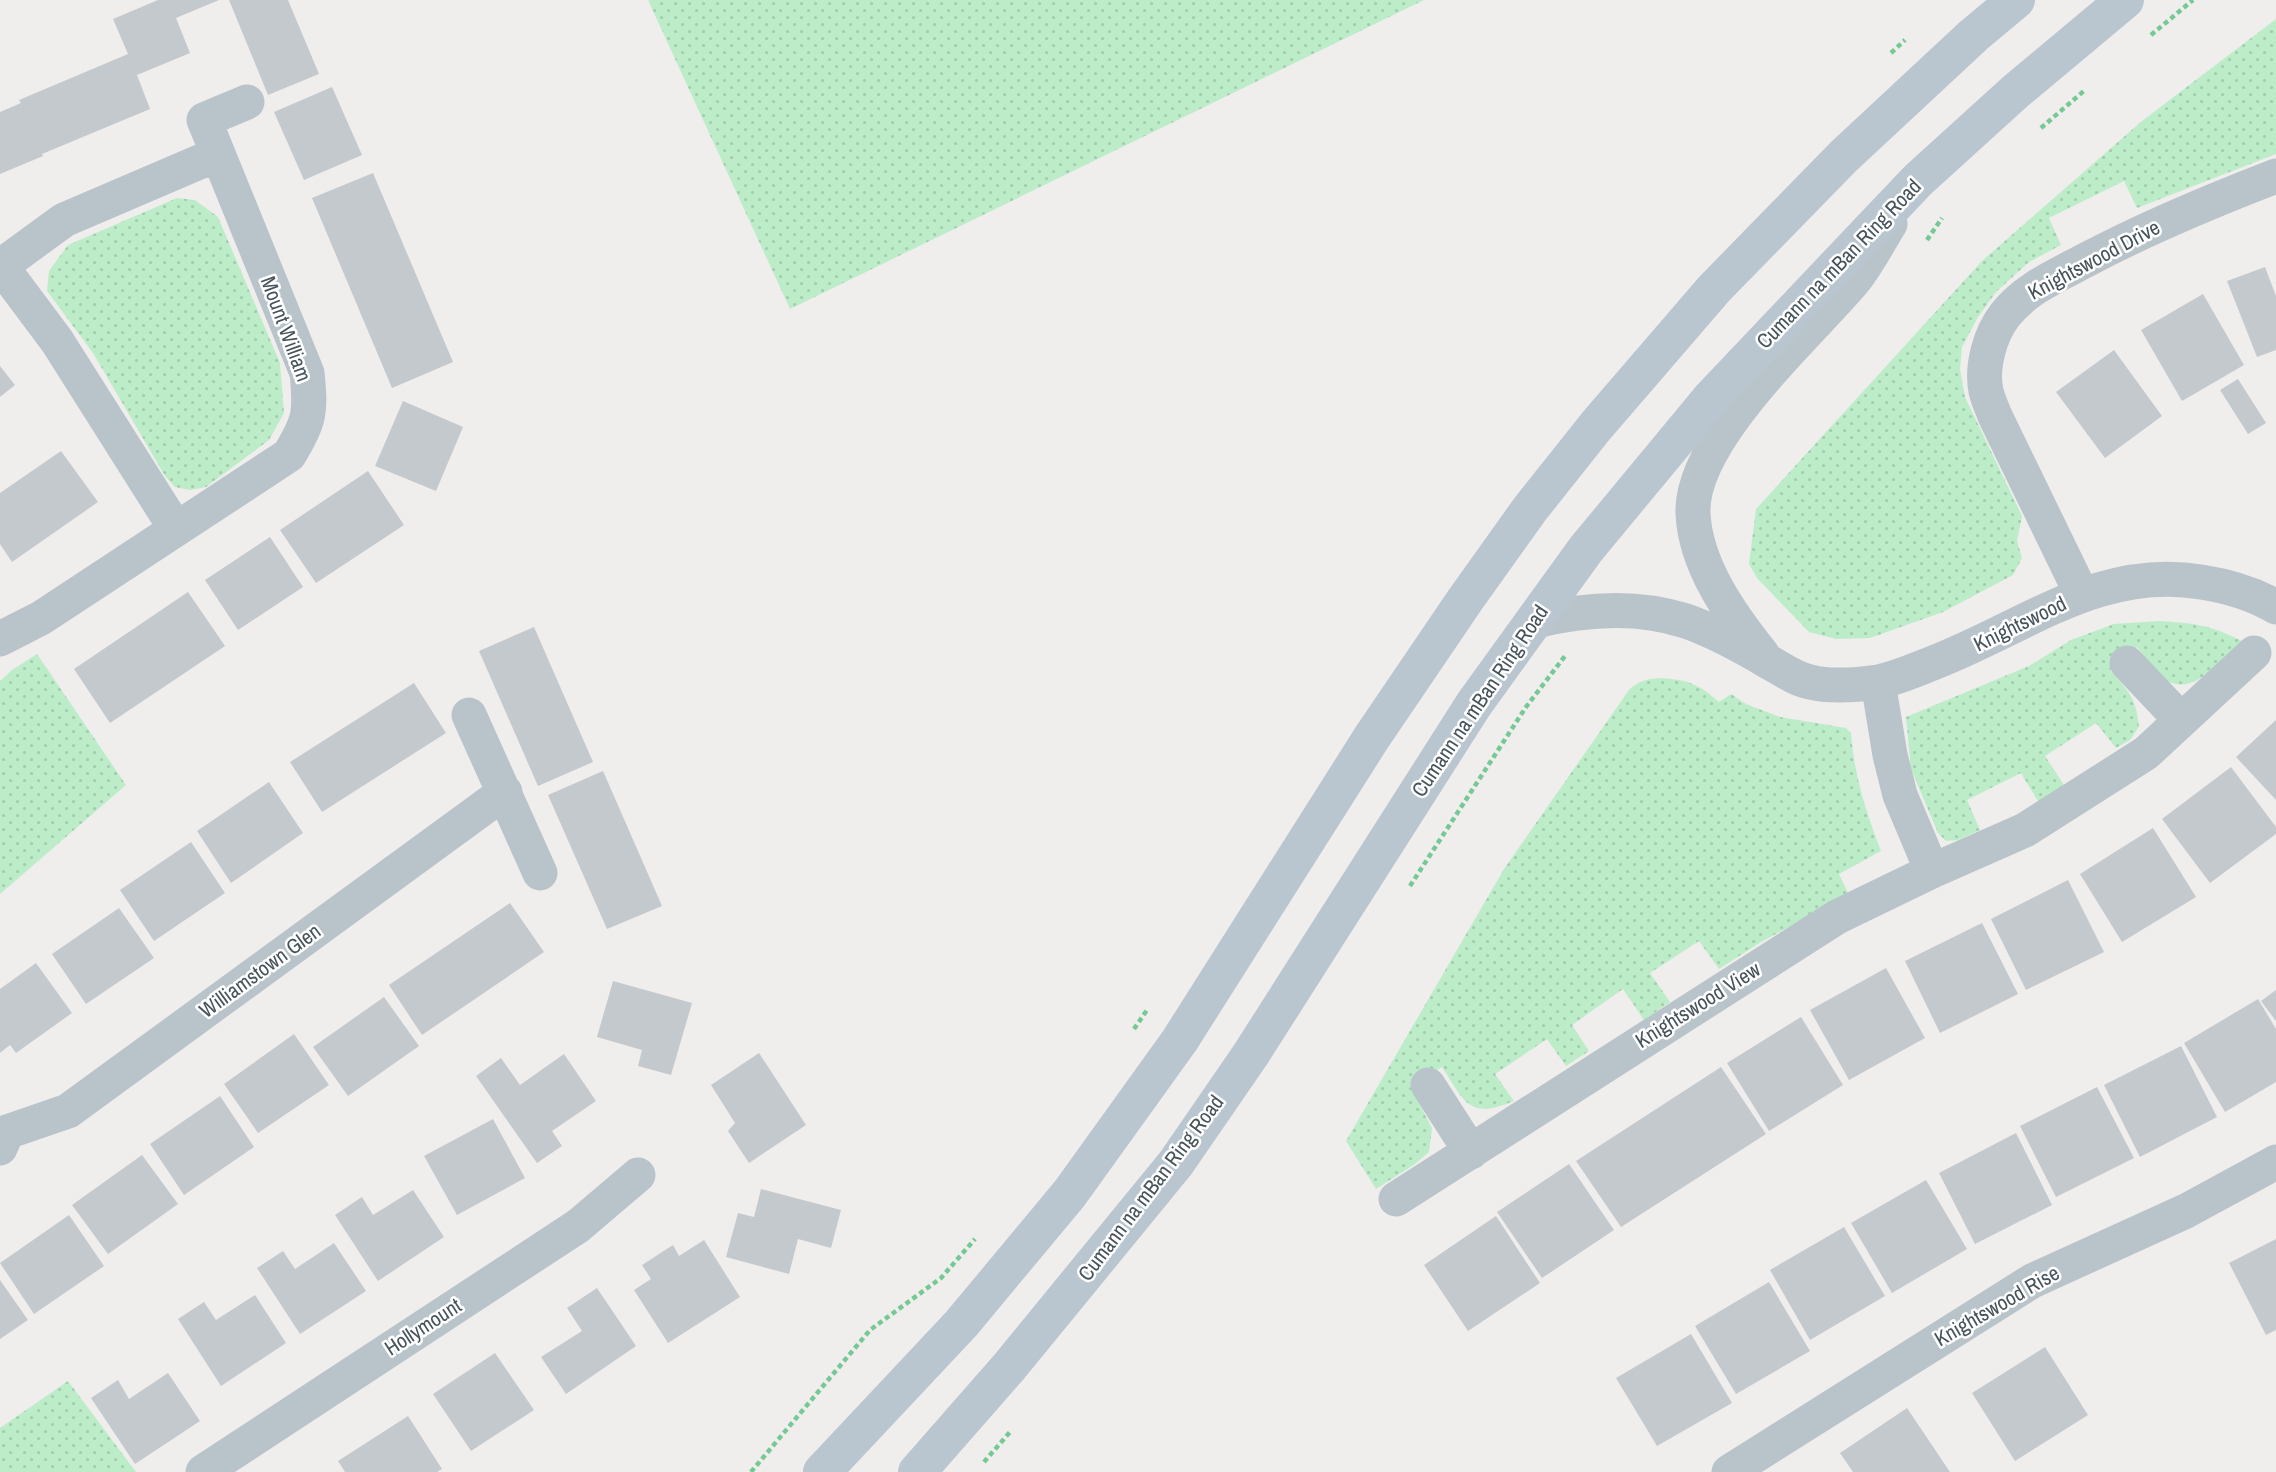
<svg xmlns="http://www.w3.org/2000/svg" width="2276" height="1472" font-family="'Archivo Narrow',sans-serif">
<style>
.grass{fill:url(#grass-dots)}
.building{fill:#c4c9cd}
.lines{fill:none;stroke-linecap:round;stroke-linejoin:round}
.path{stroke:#75c994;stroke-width:4.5;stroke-dasharray:5 3.5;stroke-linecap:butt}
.street{stroke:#b9c4ca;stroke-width:35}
.secondary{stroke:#b9c6cf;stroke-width:38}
.labels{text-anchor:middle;stroke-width:5;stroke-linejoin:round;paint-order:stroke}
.street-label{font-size:21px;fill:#46535a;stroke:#fff}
</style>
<defs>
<pattern id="grass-dots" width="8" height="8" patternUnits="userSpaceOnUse" patternTransform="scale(1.75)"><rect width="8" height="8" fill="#bcedc8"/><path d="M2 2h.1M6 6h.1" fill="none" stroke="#a3cdae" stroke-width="1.8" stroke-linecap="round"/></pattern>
</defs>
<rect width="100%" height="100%" fill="#f0eded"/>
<path class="grass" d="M 648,0 L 1424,0 L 790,309 Z
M 2276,19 L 2276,154 L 2137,208 L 2124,181 L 2049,218 L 2061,245 L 2029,262 L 1996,292 L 1978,317 L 1962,347 L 1960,369 L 1965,397 L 2022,516 L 2017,541 L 2022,558 L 2013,575 L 1943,612 L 1870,638 L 1836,639 L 1809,632 L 1757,578 L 1749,564 L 1756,509 L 1982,261 L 2142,121 Z
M 177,198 L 195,200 L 218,217 L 280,363 L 284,413 L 269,440 L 206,487 L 190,490 L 175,487 L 165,476 L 93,353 L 47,291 L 49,271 L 68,245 Z
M 2159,621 C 2193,623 2211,625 2242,641 C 2220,662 2188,705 2157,673 C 2150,665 2144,655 2137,647 L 2110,670 C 2129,692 2136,697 2139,727 L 2130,740 L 2116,748 L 2096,723 L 2045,756 L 2066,788 L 2039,803 L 2021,773 L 1967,800 L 1980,830 L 1958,840 L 1946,841 L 1938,833 L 1911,769 L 1906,717 L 2029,666 L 2071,640 L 2114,624 Z
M 37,654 L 126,785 L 0,894 L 0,681 L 12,670 Z
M 1661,678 C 1688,680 1699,684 1719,702 L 1731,694 L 1746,704 L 1780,717 L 1846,728 L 1851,733 C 1854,775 1866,812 1881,851 L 1839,874 L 1849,895 L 1761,942 L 1719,969 L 1699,941 L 1650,973 L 1670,1002 L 1644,1020 L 1623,989 L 1572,1025 L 1589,1051 L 1566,1066 L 1547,1039 L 1495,1074 L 1514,1101 C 1468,1120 1465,1102 1442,1067 L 1410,1086 L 1432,1128 L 1429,1152 L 1415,1164 L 1376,1189 L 1346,1141 L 1504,869 L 1629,690 C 1639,680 1648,679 1661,678 Z
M 68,1381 L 136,1472 L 0,1472 L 0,1428 Z"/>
<path class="building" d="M 158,0 L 219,0 L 176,18 L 190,53 L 137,75 L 150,109 L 42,154 L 43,156 L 0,174 L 0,112 L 21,103 L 19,100 L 128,54 L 113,19 Z
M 229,0 L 288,0 L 319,74 L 268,95 Z
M 332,87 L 362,155 L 304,180 L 274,112 Z
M 373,173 L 453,362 L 392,388 L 312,198 Z
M 2265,267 L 2276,296 L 2276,350 L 2257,357 L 2227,281 Z
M 2203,294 L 2244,365 L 2182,401 L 2141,330 Z
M 2114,350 L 2162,416 L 2105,458 L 2056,392 Z
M 0,366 L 15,385 L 0,397 Z
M 2238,379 L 2266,423 L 2248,434 L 2220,390 Z
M 403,401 L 463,427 L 436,491 L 375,466 Z
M 61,451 L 98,502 L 12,562 L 0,544 L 0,493 Z
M 368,471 L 404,525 L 316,583 L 280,530 Z
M 270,537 L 303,587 L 238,630 L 205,580 Z
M 188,592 L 225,646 L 110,723 L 74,669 Z
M 534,627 L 593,762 L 538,786 L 479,651 Z
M 414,683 L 446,733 L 322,812 L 290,762 Z
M 2276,720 L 2276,800 L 2236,757 Z
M 2231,767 L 2276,827 L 2276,834 L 2210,883 L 2162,819 Z
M 603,771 L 662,906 L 607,929 L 548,795 Z
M 269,782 L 303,833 L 231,883 L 197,831 Z
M 2153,828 L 2196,897 L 2122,942 L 2080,874 Z
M 191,842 L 225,893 L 154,941 L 120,890 Z
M 2068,880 L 2104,952 L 2026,990 L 1991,919 Z
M 510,903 L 544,952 L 422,1035 L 389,985 Z
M 119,908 L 154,958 L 86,1004 L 52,954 Z
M 1982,923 L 2018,994 L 1940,1033 L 1905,961 Z
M 36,963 L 72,1013 L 16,1053 L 10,1045 L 0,1053 L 0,989 Z
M 1886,968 L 1925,1038 L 1849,1080 L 1810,1010 Z
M 613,981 L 692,1003 L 671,1075 L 638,1066 L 642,1050 L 597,1037 Z
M 2276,990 L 2276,1021 L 2261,1001 Z
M 384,997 L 419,1046 L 348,1096 L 313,1047 Z
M 2258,999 L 2276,1029 L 2276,1082 L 2225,1112 L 2184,1043 Z
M 1801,1017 L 1843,1085 L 1769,1131 L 1727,1063 Z
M 294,1034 L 329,1085 L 258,1133 L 224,1084 Z
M 2181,1046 L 2217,1117 L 2140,1157 L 2104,1085 Z
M 759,1053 L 806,1125 L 749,1163 L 728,1131 L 735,1123 L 711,1085 Z
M 564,1054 L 596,1101 L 552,1131 L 562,1146 L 537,1163 L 476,1076 L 501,1058 L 520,1085 Z
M 1721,1067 L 1766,1134 L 1621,1227 L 1576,1161 Z
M 2097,1087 L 2134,1158 L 2056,1197 L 2020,1126 Z
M 220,1096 L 254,1147 L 184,1195 L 150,1144 Z
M 493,1119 L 525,1178 L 457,1215 L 424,1156 Z
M 2016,1133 L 2052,1205 L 1975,1244 L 1939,1173 Z
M 142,1155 L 178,1204 L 108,1254 L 72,1205 Z
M 1569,1164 L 1614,1230 L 1542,1278 L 1497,1212 Z
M 1926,1180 L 1967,1249 L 1892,1293 L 1851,1223 Z
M 761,1189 L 841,1210 L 831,1248 L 798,1239 L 789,1274 L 726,1257 L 738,1213 L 754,1217 Z
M 413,1190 L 444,1237 L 378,1281 L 335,1215 L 362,1197 L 373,1215 Z
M 69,1215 L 104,1266 L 34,1314 L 0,1263 Z
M 1496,1216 L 1540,1283 L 1468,1331 L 1424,1265 Z
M 1844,1227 L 1885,1296 L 1810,1340 L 1770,1270 Z
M 2276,1239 L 2276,1330 L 2266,1335 L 2229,1263 Z
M 704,1240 L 740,1297 L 668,1343 L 634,1290 L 651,1279 L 642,1265 L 673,1245 L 679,1256 Z
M 334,1243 L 366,1291 L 300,1334 L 257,1268 L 283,1251 L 295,1269 Z
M 0,1280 L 28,1320 L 0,1339 Z
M 1769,1282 L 1810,1351 L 1736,1394 L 1695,1326 Z
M 597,1288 L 636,1346 L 566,1394 L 541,1357 L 582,1331 L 567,1308 Z
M 255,1295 L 286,1343 L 221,1386 L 178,1319 L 204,1302 L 216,1320 Z
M 1691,1334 L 1732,1403 L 1657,1446 L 1616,1378 Z
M 2045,1347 L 2088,1415 L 2015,1461 L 1972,1393 Z
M 495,1353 L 534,1410 L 471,1451 L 433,1394 Z
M 168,1373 L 200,1421 L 135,1464 L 91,1398 L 118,1380 L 129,1399 Z
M 1907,1408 L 1950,1472 L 1853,1472 L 1840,1453 Z
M 408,1416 L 442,1469 L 437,1472 L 345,1472 L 338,1461 Z"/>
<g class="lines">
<path class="path" d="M 2151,35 L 2193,0
M 1891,53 L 1905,40
M 2041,128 L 2085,90
M 1927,240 L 1942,218
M 1410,886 L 1526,707 L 1565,656
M 1134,1029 L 1147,1010
M 984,1462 L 1010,1432
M 751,1472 L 870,1330 L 941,1278 L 975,1239"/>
<path class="street" d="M 218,154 L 204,120 L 247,102
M 2082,595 L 1995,416 C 1992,408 1988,400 1986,391 C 1981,367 1990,334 2005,315 C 2025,289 2056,276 2084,261 C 2146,228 2211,201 2276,176
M 1535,621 C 1584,609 1637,605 1686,621 C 1714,631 1742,646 1767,661 C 1780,668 1795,679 1810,682 C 1830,687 1857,685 1878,682 C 1897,678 1915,670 1933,663 C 2024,628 2099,565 2201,582 C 2227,586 2254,594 2276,607
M 0,639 L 41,618 L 289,455 C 310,421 311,412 307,373 L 218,154 L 64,220 L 1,266 L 57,341 L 176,529
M 1762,654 C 1731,615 1695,565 1693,513 C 1690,440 1807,336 1853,282 C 1867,265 1878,243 1890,224
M 2127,663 L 2181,720
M 1878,682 L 1890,755 L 1900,795 L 1932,871
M 469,715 L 540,873
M 1428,1085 L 1471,1152
M 0,1148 L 7,1132 L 68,1111 L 505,792
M 1396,1199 L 1837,917 L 1932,871 L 2025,830 L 2146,753 L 2254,653
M 203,1472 L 578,1226 L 638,1175
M 1729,1472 L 2032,1281 L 2186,1211 L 2276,1162"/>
<path class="secondary" d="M 822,1472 L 961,1324 L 1070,1193 L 1180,1040 L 1372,737 L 1465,600 L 1530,509 L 1596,426 L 1714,289 L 1844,156 L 1974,35 L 2016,0
M 917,1472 L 1009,1367 L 1176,1163 L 1251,1054 L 1474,704 L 1586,549 L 1712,397 L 1918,180 L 2016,91 L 2125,0"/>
</g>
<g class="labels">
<g class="street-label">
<text transform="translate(2094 260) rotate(-28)" y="7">Knightswood Drive</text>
<text transform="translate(1839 264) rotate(-46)" y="7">Cumann na mBan Ring Road</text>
<text transform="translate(286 329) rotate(70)" y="7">Mount William</text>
<text transform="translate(2020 624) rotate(-26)" y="7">Knightswood</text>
<text transform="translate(1480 701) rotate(-56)" y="7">Cumann na mBan Ring Road</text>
<text transform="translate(260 971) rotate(-36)" y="7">Williamstown Glen</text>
<text transform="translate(1698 1005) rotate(-32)" y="7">Knightswood View</text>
<text transform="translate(1151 1188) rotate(-53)" y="7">Cumann na mBan Ring Road</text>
<text transform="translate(1997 1306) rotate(-30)" y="7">Knightswood Rise</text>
<text transform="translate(423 1327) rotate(-33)" y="7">Hollymount</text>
</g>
</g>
</svg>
